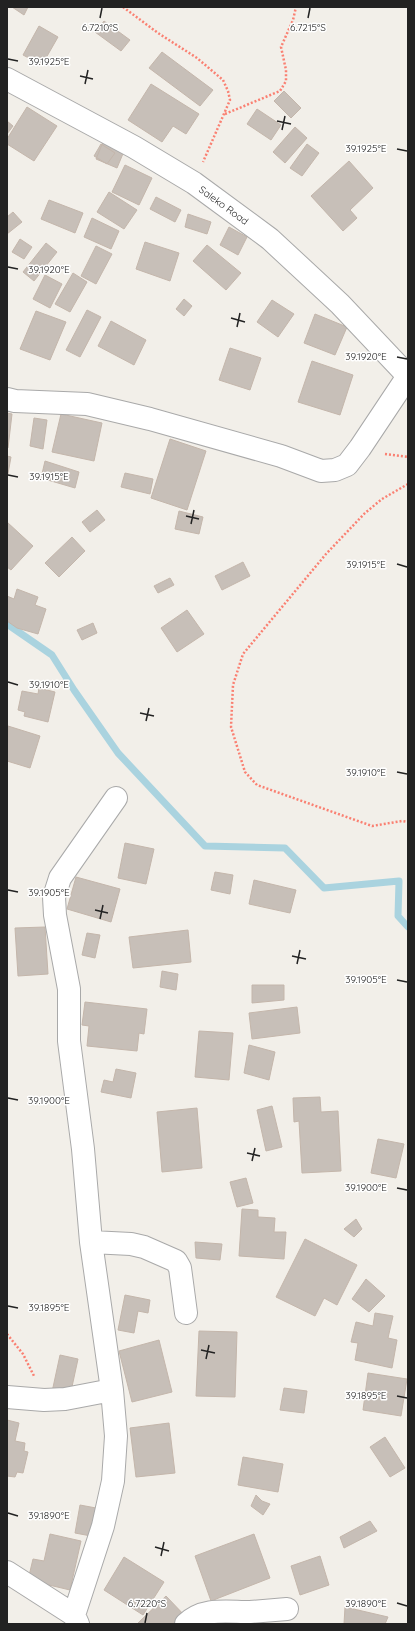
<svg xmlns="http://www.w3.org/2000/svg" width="415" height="1631" font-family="Quicksand,sans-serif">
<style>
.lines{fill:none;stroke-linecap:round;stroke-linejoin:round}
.stream{stroke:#aad3df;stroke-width:7}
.building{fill:#c7bfb8;stroke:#c4b6ab}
.street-casing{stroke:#a9a9a9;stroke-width:24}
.path{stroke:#fa8072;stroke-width:2.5;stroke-dasharray:2 2;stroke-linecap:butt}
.street{stroke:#fff;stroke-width:22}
.ticks{fill:none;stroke:#222;stroke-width:1.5}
.labels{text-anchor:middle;stroke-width:3;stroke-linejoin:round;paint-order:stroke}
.street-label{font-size:10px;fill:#222;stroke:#fff}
.ticks-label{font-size:10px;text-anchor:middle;fill:#222;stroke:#fff;stroke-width:3;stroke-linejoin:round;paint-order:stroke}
</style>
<rect width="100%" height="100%" fill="#f2efe9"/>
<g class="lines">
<path class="stream" d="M 7,624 L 52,655 L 74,690 L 118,753 L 205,846 L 285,848 L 324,888 L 399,881 L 398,916 L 408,927"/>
</g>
<path class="building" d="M 12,7 L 28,7 L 24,15 Z
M 104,21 L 130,40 L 121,51 L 95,32 Z
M 39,26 L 58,37 L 42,65 L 23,55 Z
M 162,52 L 213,90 L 200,106 L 149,68 Z
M 151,84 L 199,114 L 186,134 L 173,126 L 162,142 L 128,120 Z
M 284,91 L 301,108 L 291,118 L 274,101 Z
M 27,107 L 57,126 L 34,161 L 7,144 L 7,139 Z
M 257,109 L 281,125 L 271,140 L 247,124 Z
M 7,121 L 13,126 L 7,134 Z
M 295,127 L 307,138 L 285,163 L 273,152 Z
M 106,135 L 127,144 L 117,168 L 96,159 Z
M 101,144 L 115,153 L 107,164 L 94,156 Z
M 307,144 L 319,153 L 302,176 L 290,168 Z
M 349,161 L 373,188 L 350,210 L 357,218 L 343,231 L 311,196 Z
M 125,165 L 152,178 L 139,205 L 112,192 Z
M 109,192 L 137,210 L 124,229 L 97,212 Z
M 156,197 L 181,210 L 175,222 L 150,209 Z
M 49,200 L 83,213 L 75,233 L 41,219 Z
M 13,212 L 22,222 L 7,234 L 7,217 Z
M 188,214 L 211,222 L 207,234 L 185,227 Z
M 92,218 L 119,231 L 111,249 L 84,237 Z
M 229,227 L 247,237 L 238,255 L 220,245 Z
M 20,239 L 32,247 L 24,259 L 12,252 Z
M 145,242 L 179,253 L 170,281 L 136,269 Z
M 46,243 L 57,252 L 34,281 L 23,272 Z
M 207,245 L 241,273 L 226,290 L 193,261 Z
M 96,246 L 112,254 L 96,284 L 81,276 Z
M 73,273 L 87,282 L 70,312 L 55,304 Z
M 45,275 L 62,284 L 50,308 L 33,299 Z
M 184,299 L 192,306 L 184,316 L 176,309 Z
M 272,300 L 294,314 L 278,337 L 257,322 Z
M 87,310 L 101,317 L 80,357 L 66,350 Z
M 36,311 L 66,322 L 50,360 L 20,349 Z
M 315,314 L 347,327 L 335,355 L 304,343 Z
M 111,321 L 146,340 L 134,365 L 98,346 Z
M 230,348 L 261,358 L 250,390 L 219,380 Z
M 312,361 L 353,375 L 340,415 L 298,402 Z
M 7,413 L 12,414 L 8,448 L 7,447 Z
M 61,414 L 102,423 L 94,461 L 52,452 Z
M 34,418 L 47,420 L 43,449 L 30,446 Z
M 170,439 L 206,451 L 187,510 L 151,498 Z
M 7,456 L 11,457 L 7,479 Z
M 45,461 L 79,472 L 75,488 L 41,478 Z
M 125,473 L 153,479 L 150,494 L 121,487 Z
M 97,510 L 105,520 L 90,532 L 82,522 Z
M 179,511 L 203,517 L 199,534 L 175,529 Z
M 7,522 L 33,546 L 11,570 L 7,567 Z
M 72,537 L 85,551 L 59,577 L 45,563 Z
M 243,562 L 250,576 L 222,590 L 215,576 Z
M 170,578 L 174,585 L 158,593 L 154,586 Z
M 17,589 L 38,597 L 35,605 L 46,609 L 38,634 L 17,628 L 7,621 L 7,596 L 14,599 Z
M 187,610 L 204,634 L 177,652 L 161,628 Z
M 93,623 L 97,633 L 82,640 L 77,630 Z
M 39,688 L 55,692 L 48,722 L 24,716 L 25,712 L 18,710 L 22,691 L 38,694 Z
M 8,726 L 40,736 L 30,768 L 7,761 Z
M 125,843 L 154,849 L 146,884 L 118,878 Z
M 215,872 L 233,875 L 230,894 L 211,890 Z
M 76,877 L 120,889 L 111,922 L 67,909 Z
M 254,880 L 296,890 L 290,913 L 249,904 Z
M 45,927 L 48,974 L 18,976 L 15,928 Z
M 188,930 L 191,962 L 133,968 L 129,937 Z
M 87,933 L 100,935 L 95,958 L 82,955 Z
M 162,971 L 178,974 L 176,990 L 160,987 Z
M 252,985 L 284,985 L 284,1000 L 252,1003 Z
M 85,1002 L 147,1009 L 144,1034 L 139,1033 L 137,1051 L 87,1046 L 89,1026 L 82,1025 Z
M 297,1007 L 300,1033 L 252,1039 L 249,1013 Z
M 199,1031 L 233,1033 L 229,1080 L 195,1077 Z
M 249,1045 L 275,1052 L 269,1080 L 244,1073 Z
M 116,1069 L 136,1073 L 131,1098 L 101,1092 L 104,1080 L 113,1082 Z
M 320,1097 L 321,1112 L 338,1111 L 341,1171 L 302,1173 L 299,1121 L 294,1122 L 293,1098 Z
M 272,1106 L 282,1147 L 266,1151 L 257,1110 Z
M 197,1108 L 202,1168 L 162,1172 L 157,1112 Z
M 378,1139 L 404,1144 L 396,1178 L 371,1173 Z
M 246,1178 L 253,1203 L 237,1207 L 230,1182 Z
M 242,1209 L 258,1210 L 258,1217 L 275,1218 L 274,1232 L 286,1232 L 284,1259 L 239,1256 Z
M 356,1219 L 362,1229 L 354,1237 L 344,1229 Z
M 305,1239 L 357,1265 L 337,1305 L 324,1298 L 315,1316 L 276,1297 Z
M 195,1242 L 222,1244 L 220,1260 L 196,1258 Z
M 366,1279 L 385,1296 L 369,1312 L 352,1299 Z
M 125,1295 L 150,1300 L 148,1313 L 138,1311 L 134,1333 L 118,1330 Z
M 375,1313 L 393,1316 L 388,1338 L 397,1340 L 392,1368 L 355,1360 L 358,1343 L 351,1342 L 356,1322 L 373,1326 Z
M 199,1331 L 237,1332 L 235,1397 L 196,1396 Z
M 159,1340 L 172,1392 L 132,1402 L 119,1351 Z
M 60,1355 L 78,1359 L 70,1396 L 52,1392 Z
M 368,1373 L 407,1379 L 401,1416 L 363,1410 Z
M 284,1388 L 307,1391 L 304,1413 L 280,1410 Z
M 7,1420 L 19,1423 L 15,1441 L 25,1443 L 24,1451 L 28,1452 L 23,1473 L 17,1472 L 15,1477 L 7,1476 Z
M 169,1423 L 175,1473 L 136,1477 L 130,1428 Z
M 385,1437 L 405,1468 L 390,1477 L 370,1447 Z
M 243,1457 L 283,1464 L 278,1492 L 238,1485 Z
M 256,1495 L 262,1501 L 270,1504 L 263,1515 L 251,1506 Z
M 80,1505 L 96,1508 L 91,1536 L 75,1533 Z
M 370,1521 L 377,1531 L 344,1548 L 340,1537 Z
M 50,1534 L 81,1541 L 70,1590 L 28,1580 L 33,1559 L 44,1561 Z
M 254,1534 L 270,1578 L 211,1601 L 195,1556 Z
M 320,1556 L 329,1585 L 300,1595 L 291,1566 Z
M 124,1557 L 164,1582 L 143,1615 L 104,1590 Z
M 166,1596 L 187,1618 L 182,1624 L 137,1624 Z
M 345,1607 L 388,1617 L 385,1624 L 344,1624 Z"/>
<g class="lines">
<g class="street-casing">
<path id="street" d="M 7,79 L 134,147 L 194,183 L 270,239 L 340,304 L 408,376
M 7,399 L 15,401 L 87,404 L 150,419 L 281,456 L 321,471 L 335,470 L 347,465 L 360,448 L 408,376
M 91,1242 L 131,1244 L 144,1247 L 176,1261 L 180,1268 L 186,1313
M 7,1397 L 44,1400 L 65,1399 L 112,1390
M 7,1572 L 74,1615 L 78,1624
M 74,1615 L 103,1526 L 113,1481 L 116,1436 L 112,1390 L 91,1242 L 83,1149 L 69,1041 L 69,989 L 55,915 L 54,897 L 60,878 L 116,798
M 186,1624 C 204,1607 227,1612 250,1612 C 263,1611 275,1610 287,1609"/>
</g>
<path class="path" d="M 123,7 L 158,33 L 197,58 L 223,80 L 228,91 L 230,100 L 203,162
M 225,114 L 280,91 L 286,81 L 286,70 L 281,47 L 293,20 L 296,7
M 385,454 L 408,457
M 408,484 L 382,499 L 365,513 L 326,554 L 243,654 L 233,685 L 231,727 L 245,772 L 257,785 L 372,826 L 402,821 L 408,822
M 7,1334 L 23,1354 L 34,1376"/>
<use href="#street" class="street"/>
</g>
<path class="ticks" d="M 100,18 L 102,8M 308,18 L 310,8M 8,59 L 18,61M 80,76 L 93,79M 85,84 L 88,70M 277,121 L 291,124M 282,130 L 285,116M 397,149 L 407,151M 8,267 L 18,269M 231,318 L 245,322M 237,327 L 240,313M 397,357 L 407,359M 8,475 L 18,477M 186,516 L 199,519M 191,524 L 194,510M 397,564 L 407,567M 8,682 L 18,685M 140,713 L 154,716M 146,721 L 149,708M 397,772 L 407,774M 8,890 L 18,892M 95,910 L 108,913M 100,919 L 103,905M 292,956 L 306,959M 297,964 L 300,950M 397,980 L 407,982M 8,1098 L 18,1100M 247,1153 L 260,1156M 252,1161 L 255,1148M 397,1188 L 407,1190M 8,1306 L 18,1308M 201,1350 L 215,1353M 206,1359 L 209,1345M 397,1396 L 407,1398M 8,1513 L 18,1516M 155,1547 L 169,1551M 161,1556 L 164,1542M 397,1603 L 407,1606M 145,1623 L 147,1613"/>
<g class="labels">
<g class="street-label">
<text transform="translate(224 205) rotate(36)" y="4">Saleko Road</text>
</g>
</g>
<g class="ticks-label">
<text x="100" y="31">6.7210°S</text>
<text x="308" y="31">6.7215°S</text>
<text x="49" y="65">39.1925°E</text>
<text x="366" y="152">39.1925°E</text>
<text x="49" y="273">39.1920°E</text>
<text x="366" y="360">39.1920°E</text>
<text x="49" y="480">39.1915°E</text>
<text x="366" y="568">39.1915°E</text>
<text x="49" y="688">39.1910°E</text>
<text x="366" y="776">39.1910°E</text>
<text x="49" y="896">39.1905°E</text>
<text x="366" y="983">39.1905°E</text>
<text x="49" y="1104">39.1900°E</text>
<text x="366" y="1191">39.1900°E</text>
<text x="49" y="1311">39.1895°E</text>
<text x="366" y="1399">39.1895°E</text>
<text x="49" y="1519">39.1890°E</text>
<text x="147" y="1607">6.7220°S</text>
<text x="366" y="1607">39.1890°E</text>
</g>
<rect width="415" height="1631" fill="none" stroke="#222222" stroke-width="16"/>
</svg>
